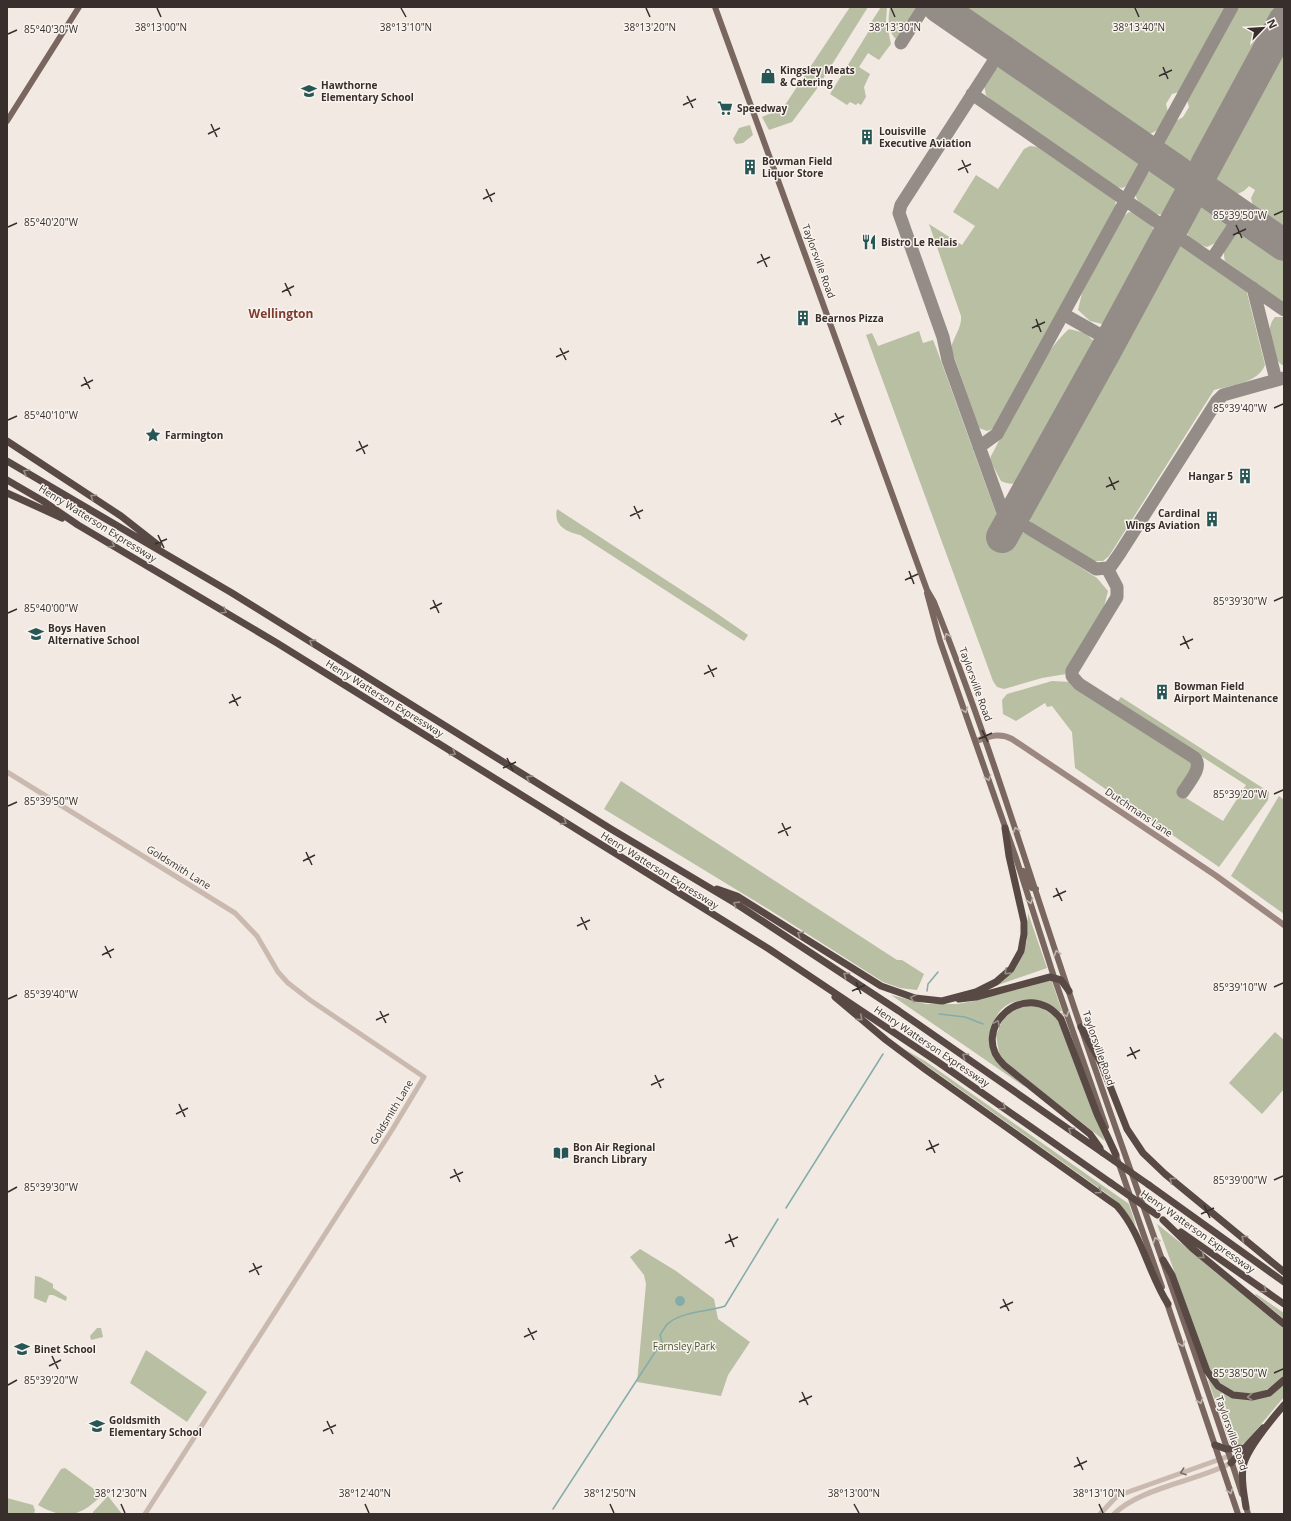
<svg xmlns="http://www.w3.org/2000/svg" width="1291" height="1521" font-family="'Open Sans',sans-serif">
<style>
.green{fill:#b8bfa3}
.water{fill:#84acaa}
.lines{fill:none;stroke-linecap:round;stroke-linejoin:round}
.stream{stroke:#84acaa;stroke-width:1.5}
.taxiway{stroke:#948c87;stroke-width:13}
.runway{stroke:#948c87;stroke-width:32}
.tertiary{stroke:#c9b9af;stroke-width:5}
.secondary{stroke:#9c8880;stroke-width:6}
.primary{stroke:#78665f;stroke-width:6}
.motorway{stroke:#584944;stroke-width:7}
.motorway-bridge{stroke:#584944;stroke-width:7}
.oneway{stroke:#988d88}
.oneway2{stroke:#bfb4ae}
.oneway3{stroke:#796d67}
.ticks{fill:none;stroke:#382f2c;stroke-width:1.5}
.labels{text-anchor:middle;stroke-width:3;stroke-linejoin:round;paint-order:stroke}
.poi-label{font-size:10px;font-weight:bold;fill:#382f2c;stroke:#f9f3ee;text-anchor:start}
.street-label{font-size:10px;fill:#382f2c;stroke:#f9f3ee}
.park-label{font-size:10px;fill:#4a5432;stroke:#f9f3ee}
.quarter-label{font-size:12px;font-weight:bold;fill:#7f3b2e;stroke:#f9f3ee}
.ticks-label{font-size:10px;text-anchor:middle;fill:#382f2c;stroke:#f9f3ee;stroke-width:3;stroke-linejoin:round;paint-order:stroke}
</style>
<rect width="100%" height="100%" fill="#f1e9e2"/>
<path class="green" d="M 850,7 L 868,7 L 816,90 L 792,122 L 769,130 L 762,117 L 783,108 Z
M 881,7 L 887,7 L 886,21 L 891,44 L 879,60 L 868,53 L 859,67 L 870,74 L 864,87 L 866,97 L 861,105 L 858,103 L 856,105 L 850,102 L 847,105 L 830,94 L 872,26 L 870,24 Z
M 890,7 L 917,7 L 917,9 L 896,39 C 887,31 888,18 890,7 Z
M 960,7 L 1227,7 L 1182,88 L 1179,92 L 1172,94 L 1166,104 L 1168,112 C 1163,126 1155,138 1139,133 L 960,10 Z
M 1237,7 L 1281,7 L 1201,154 L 1199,153 L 1189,161 L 1179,160 L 1170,155 L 1164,142 L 1165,136 L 1174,122 L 1183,117 L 1189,107 L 1187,100 L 1188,95 Z
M 1284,37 L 1284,233 L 1254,210 L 1251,198 L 1255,190 L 1249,186 C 1233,205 1207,188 1217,166 L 1215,164 Z
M 1002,64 L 1013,66 L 1131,147 C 1144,160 1139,182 1122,188 L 1117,187 L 994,103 L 986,95 L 984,86 L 992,72 Z
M 750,125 L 753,135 L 743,143 L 736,144 L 733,139 L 739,128 Z
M 1030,146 L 1038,147 L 1115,199 L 1116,208 L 1000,422 L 996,428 L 987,431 L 979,428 L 951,348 C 954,336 962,328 961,316 L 929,224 L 962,245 L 975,226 L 953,212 L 976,175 L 998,189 L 1024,149 Z
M 1156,169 C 1194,173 1175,242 1139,202 C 1129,191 1144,172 1156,169 Z
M 1205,203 C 1220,204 1224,212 1227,225 L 1219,241 L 1207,247 C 1194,243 1185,237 1184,223 L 1194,209 Z
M 1129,212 C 1141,213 1158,227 1155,239 L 1112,319 L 1106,325 L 1090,321 L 1078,310 L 1082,293 L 1121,218 Z
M 1243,229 L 1251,231 L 1284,253 L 1284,303 L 1225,261 C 1221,246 1229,233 1243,229 Z
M 1174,246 L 1182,246 L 1246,289 L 1265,365 C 1258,383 1232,385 1214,390 L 1109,556 L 1103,561 L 1090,561 L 1032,523 L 1028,518 L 1029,505 L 1170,247 Z
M 1275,317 L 1284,317 L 1284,366 C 1270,359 1264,329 1275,317 Z
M 1069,329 L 1085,333 L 1096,343 L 1094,352 L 1023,479 C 1015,485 1010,485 1001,481 L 990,460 L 991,456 C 1012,418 1038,357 1069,329 Z
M 919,331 L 923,343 L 933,340 L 937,350 L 1000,524 L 996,534 L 1010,541 C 1015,533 1018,531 1028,534 L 1097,578 L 1108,591 L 1104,607 L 1066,674 L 1042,678 L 1004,689 L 997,687 L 993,681 L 866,335 L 872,333 L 878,346 Z
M 557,509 L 712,610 L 748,635 L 744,641 L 580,535 C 567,532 553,526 557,509 Z
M 1052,681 L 1071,682 L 1190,759 L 1193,770 L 1178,793 L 1223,821 L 1246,785 L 1117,702 L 1121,697 L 1269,792 L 1268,800 L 1219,867 L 1075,768 L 1072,732 L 1052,706 L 1047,707 L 1045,703 L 1016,721 L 1003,714 L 1002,700 L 1007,694 Z
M 621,781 L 897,960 L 902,960 L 924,974 L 917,990 L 900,988 L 883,982 L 773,912 L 604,809 Z
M 1279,796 L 1284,800 L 1284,914 L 1231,876 Z
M 1028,913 L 1047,968 L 998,985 L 1021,957 L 1027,941 Z
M 1051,979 L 1062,1011 L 1059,1012 C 1041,996 1004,993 994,1022 C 992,1029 992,1037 991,1043 L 1025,1087 L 891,995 L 926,1004 L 957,1004 L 974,1001 Z
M 1031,1005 L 1043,1008 L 1058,1020 L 1105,1141 L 1020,1074 L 1005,1061 L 999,1053 L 996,1035 L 1003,1019 L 1017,1008 Z
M 1275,1032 L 1284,1040 L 1284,1089 L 1262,1114 L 1229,1083 Z
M 902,1048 L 925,1061 L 1129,1204 L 1136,1226 L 1123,1208 L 1110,1196 Z
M 1157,1224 L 1269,1313 L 1284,1329 L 1284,1375 C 1270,1395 1240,1401 1221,1384 C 1217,1380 1213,1374 1210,1369 Z
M 640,1249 L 676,1271 L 714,1299 L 718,1319 L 750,1342 L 728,1375 L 721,1396 L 637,1382 L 646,1284 L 644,1275 L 630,1257 Z
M 35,1276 L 40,1277 L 53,1284 L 53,1288 L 67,1297 L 66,1301 L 53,1295 L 49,1295 L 46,1303 L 34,1298 Z
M 1256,1294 L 1284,1313 L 1284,1319 L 1255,1295 Z
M 97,1328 L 101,1328 L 103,1337 L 91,1340 L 90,1336 Z
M 146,1350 L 207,1392 L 187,1422 L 130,1383 Z
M 1208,1380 C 1233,1388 1228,1406 1262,1395 C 1270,1393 1278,1391 1284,1384 L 1284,1397 L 1246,1442 L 1239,1446 L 1231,1447 Z
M 65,1468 L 102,1495 C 81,1516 66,1521 38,1505 L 61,1469 Z
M 108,1496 L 122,1514 L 93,1514 L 93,1512 Z
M 7,1498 L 33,1505 L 35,1510 L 34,1514 L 7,1514 Z"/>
<path class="water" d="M675 1301a5 5 0 1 1 10 0a5 5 0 1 1-10 0Z"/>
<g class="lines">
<path class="stream" d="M 927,991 L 928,984 L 938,972
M 939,1014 L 965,1017 L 983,1024
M 786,1208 L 883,1054
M 553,1509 L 659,1346 L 662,1342 L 660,1335 C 663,1331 665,1325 670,1322 C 685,1311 708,1312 725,1306 L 778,1219"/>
<path class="taxiway" d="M 901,43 L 924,7
M 1001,50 L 901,205 L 899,213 L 943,337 L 948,360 L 1002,510 L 1012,518 L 1096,569 L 1107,568
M 972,94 L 1284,310
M 1212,259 L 1241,215
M 1253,288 L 1276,380
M 1063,314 L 1111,341
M 979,447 L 997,434 L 1232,7
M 1183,792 C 1189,782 1203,768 1195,758 L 1079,684 L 1072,676 L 1072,671 L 1117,597 L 1117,587 L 1107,568 L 1111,566 L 1120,553 L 1217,401 L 1223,395 L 1284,378"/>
<path class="runway" d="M 939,7 L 1284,245
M 1002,537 L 1105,352 L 1284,21"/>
<path class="tertiary" d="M 7,772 L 235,913 L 257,936 L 278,972 L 288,983 L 310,1000 L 424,1077 L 392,1130 L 145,1514
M 1100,1514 L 1117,1496 L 1229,1456
M 1114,1514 C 1140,1488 1197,1481 1231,1463"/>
<path class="secondary" d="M 976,741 C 989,737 999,732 1012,739 L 1215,875 L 1284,925"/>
<path class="primary" d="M 715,7 L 927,590 L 934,602 C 985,729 1025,861 1069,992 C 1125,1160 1188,1326 1242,1494
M 7,121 L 79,7
M 927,593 L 940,641 L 1016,858 L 1054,977 L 1106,1127
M 1023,871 L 1032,888 L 1036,889
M 1114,1150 L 1162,1287
M 1166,1300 L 1238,1514
M 1245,1503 L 1248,1514"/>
<path class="motorway" d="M 7,441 L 121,516 L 158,545
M 7,461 L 232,593 L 611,829 L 735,903 L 899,1011 L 1103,1153
M 7,480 L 43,501 L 78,525 L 277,643 L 769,949 L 938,1062 L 1111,1183
M 7,493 L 62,518
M 717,889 L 737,896 L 881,986 L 915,998 L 942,1001 L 976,992 L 996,982 L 1011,969 L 1021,951 L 1024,934 L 1024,922 L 1009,856 L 1005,828
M 835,997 L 886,1040 L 926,1070 L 1117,1206 C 1142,1234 1148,1273 1168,1304
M 959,999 L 976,997 L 1050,977 L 1061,980 L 1069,991
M 1081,1027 L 1101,1063 L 1127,1129 L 1143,1153 L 1165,1174 L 1284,1272
M 1100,1148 L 1090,1134 L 1004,1065 C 967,1030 1026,975 1061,1019 L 1097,1114 L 1116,1155
M 1149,1185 L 1284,1282
M 1163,1220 L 1192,1248 L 1284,1324
M 1181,1232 L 1284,1304
M 1163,1260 L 1172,1275 L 1207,1371 L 1218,1386 L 1233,1395 L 1252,1397 L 1269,1393 L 1284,1380
M 1215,1445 L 1226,1449 L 1245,1448
M 1231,1463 L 1263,1428
M 1246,1507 C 1244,1494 1241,1481 1243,1467 C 1246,1450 1272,1419 1284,1405"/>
<path class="motorway-bridge" d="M 1103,1153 L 1149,1185
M 1111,1183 L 1157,1215"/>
</g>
<defs><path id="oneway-chevron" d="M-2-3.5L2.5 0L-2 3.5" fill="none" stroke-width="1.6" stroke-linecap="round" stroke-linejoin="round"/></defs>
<g class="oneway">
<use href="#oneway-chevron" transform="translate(26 472) rotate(-149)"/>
<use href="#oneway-chevron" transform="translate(93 497) rotate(-146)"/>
<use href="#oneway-chevron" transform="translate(112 545) rotate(30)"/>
<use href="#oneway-chevron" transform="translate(224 611) rotate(31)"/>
<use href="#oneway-chevron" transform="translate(312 642) rotate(-148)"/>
<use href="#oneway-chevron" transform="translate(453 753) rotate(32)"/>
<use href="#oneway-chevron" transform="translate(529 778) rotate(-148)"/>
<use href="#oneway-chevron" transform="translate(564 822) rotate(32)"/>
<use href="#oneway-chevron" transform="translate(736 904) rotate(-148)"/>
<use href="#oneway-chevron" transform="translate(800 934) rotate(-148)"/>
<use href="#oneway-chevron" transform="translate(1007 972) rotate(136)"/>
<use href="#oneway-chevron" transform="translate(846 975) rotate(-146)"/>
<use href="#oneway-chevron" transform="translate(913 998) rotate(-166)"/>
<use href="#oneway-chevron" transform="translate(860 1018) rotate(40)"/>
<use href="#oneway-chevron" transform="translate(997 1023) rotate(-63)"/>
<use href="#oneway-chevron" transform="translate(965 1056) rotate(-145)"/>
<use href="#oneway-chevron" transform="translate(1003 1107) rotate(35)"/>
<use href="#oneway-chevron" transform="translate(1071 1130) rotate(-145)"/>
<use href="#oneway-chevron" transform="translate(1172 1180) rotate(-142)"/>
<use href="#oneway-chevron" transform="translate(1099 1191) rotate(35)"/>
<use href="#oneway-chevron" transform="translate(1244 1238) rotate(-141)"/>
<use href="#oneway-chevron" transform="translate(1202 1256) rotate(39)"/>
<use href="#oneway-chevron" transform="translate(1264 1290) rotate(35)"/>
<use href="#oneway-chevron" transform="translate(1250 1397) rotate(177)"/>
</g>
<g class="oneway2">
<use href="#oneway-chevron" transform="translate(947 636) rotate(-112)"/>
<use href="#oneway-chevron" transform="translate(965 710) rotate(70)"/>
<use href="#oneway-chevron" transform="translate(988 778) rotate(71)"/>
<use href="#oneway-chevron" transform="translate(1016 830) rotate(-109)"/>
<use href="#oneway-chevron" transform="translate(1030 901) rotate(72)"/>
<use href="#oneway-chevron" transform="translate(1057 953) rotate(-108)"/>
<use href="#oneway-chevron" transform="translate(1066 1014) rotate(71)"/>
<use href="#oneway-chevron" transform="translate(1156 1240) rotate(-109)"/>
<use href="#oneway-chevron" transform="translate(1182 1344) rotate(72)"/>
<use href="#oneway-chevron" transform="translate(1200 1401) rotate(71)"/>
<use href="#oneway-chevron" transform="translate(1230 1491) rotate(72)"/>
</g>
<use class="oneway3" href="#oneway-chevron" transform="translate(1183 1472) rotate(161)"/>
<path class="ticks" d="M 157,8 L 161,17M 401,8 L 406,17M 646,8 L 650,17M 891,8 L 895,17M 1135,8 L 1139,17M 8,34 L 17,30M 1163,67 L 1168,79M 1159,76 L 1172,70M 687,96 L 693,108M 683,105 L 696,99M 211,124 L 217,137M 208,134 L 220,128M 962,160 L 968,173M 958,170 L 971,164M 486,189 L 492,202M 483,199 L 495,193M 1274,215 L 1283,211M 1236,225 L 1242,238M 8,227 L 17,223M 1233,235 L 1246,229M 761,254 L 767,267M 757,263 L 770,257M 285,283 L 291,296M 282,292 L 294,286M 1036,319 L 1041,332M 1032,328 L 1045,322M 560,348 L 566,360M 556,357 L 569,351M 84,377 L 90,389M 81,386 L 93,380M 1274,408 L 1283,404M 835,413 L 841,425M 8,420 L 17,416M 831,422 L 844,416M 359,441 L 365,454M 356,451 L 368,445M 1109,477 L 1115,490M 1106,487 L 1119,481M 634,506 L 640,519M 630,516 L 643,510M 158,535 L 164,548M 155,544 L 167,539M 909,571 L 914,584M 905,580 L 918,574M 433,600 L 439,613M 1274,601 L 1283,597M 430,609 L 442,603M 8,613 L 17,609M 1183,636 L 1189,649M 1180,645 L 1193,639M 708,665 L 714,677M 704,674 L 717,668M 232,694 L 238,706M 229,703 L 241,697M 982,730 L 988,742M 979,739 L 992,733M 507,758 L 513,771M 503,768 L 516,762M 1274,794 L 1283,790M 8,806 L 17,802M 782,823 L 788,836M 778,833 L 791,827M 306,852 L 312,865M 303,861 L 315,855M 1056,888 L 1062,901M 1053,897 L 1066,891M 581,917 L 587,930M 577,926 L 590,920M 105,946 L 111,958M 102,955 L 114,949M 856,982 L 861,994M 1274,987 L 1283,983M 852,991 L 865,985M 8,999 L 17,995M 380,1011 L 386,1023M 376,1020 L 389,1014M 1130,1047 L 1136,1059M 1127,1056 L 1140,1050M 655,1075 L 661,1088M 651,1085 L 664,1079M 179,1104 L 185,1117M 176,1114 L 188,1108M 929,1140 L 935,1153M 926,1150 L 939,1144M 454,1169 L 460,1182M 450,1178 L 463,1172M 1274,1180 L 1283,1176M 8,1192 L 17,1187M 1204,1205 L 1210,1218M 1201,1214 L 1214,1208M 729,1234 L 734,1247M 725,1243 L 738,1237M 253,1263 L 259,1275M 249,1272 L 262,1266M 1003,1299 L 1009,1311M 1000,1308 L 1013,1302M 528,1328 L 534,1340M 524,1337 L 537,1331M 52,1356 L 58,1369M 49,1366 L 61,1360M 1274,1373 L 1283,1369M 8,1385 L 17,1380M 802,1392 L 808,1405M 799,1402 L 812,1396M 327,1421 L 333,1434M 323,1431 L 336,1425M 1077,1457 L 1083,1470M 1074,1467 L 1087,1461M 121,1504 L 125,1513M 365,1504 L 369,1513M 610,1504 L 614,1513M 854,1504 L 859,1513M 1099,1504 L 1103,1513"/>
<defs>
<g id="shop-bare" transform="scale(1.2)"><path d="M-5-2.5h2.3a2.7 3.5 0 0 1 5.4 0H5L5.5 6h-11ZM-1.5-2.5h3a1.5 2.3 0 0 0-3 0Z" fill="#265655" stroke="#f9f3ee" stroke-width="2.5" paint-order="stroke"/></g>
<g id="school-bare" transform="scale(1.2)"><path d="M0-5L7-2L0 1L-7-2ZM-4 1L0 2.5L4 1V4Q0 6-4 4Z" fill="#265655" stroke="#f9f3ee" stroke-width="2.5" paint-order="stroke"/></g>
<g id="supermarket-bare" transform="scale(1.2)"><path d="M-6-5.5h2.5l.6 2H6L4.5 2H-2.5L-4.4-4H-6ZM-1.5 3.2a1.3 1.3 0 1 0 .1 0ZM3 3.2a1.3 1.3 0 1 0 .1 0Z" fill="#265655" stroke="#f9f3ee" stroke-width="2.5" paint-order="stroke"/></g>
<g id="building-bare" transform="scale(1.2)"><path d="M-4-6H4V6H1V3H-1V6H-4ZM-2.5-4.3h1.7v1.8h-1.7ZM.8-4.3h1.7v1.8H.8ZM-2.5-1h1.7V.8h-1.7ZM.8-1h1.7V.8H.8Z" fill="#265655" stroke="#f9f3ee" stroke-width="2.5" paint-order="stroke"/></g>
<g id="restaurant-bare" transform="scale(1.2)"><path d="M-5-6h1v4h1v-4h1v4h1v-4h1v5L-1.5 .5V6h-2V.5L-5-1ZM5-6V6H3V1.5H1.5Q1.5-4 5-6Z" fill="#265655" stroke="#f9f3ee" stroke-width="2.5" paint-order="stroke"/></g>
<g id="sight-bare" transform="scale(1.2)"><path d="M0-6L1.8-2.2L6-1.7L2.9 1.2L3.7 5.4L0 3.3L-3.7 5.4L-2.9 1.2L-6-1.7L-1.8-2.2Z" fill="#265655" stroke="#f9f3ee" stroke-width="2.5" paint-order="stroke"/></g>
<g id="library-bare" transform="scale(1.2)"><path d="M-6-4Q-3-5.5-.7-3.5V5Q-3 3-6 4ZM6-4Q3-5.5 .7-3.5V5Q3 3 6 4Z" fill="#265655" stroke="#f9f3ee" stroke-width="2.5" paint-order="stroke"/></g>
</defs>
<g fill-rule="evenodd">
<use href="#shop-bare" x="768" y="76"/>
<use href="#school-bare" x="309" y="91"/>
<use href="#supermarket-bare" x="725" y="108"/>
<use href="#building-bare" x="867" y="137"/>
<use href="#building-bare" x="750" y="167"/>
<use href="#restaurant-bare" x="869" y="242"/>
<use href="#building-bare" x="803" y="318"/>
<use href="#sight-bare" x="153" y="435"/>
<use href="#building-bare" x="1245" y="476"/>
<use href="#building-bare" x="1212" y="519"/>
<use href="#school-bare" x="36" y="634"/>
<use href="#building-bare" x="1162" y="692"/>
<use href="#library-bare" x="561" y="1153"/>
<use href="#school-bare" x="22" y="1349"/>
<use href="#school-bare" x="97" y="1426"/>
</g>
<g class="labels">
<g class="poi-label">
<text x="780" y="74">Kingsley Meats<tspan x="780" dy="12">&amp; Catering</tspan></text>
<text x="321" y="89">Hawthorne<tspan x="321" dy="12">Elementary School</tspan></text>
<text x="737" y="112">Speedway</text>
<text x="879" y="135">Louisville<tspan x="879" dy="12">Executive Aviation</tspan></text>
<text x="762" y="165">Bowman Field<tspan x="762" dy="12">Liquor Store</tspan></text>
<text x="881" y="246">Bistro Le Relais</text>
<text x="815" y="322">Bearnos Pizza</text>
<text x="165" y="439">Farmington</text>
<text x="1233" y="480" text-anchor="end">Hangar 5</text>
<text x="1200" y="517" text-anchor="end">Cardinal<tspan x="1200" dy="12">Wings Aviation</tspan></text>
<text x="48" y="632">Boys Haven<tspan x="48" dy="12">Alternative School</tspan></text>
<text x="1174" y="690">Bowman Field<tspan x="1174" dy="12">Airport Maintenance</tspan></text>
<text x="573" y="1151">Bon Air Regional<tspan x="573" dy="12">Branch Library</tspan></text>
<text x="34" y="1353">Binet School</text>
<text x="109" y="1424">Goldsmith<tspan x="109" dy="12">Elementary School</tspan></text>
</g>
<g class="street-label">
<text transform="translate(819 261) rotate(70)" y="4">Taylorsville Road</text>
<text transform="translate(98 523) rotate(32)" y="4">Henry Watterson Expressway</text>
<text transform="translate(976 684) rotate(70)" y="4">Taylorsville Road</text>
<text transform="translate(385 698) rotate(32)" y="4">Henry Watterson Expressway</text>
<text transform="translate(1139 812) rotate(34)" y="4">Dutchmans Lane</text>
<text transform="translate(179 867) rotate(32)" y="4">Goldsmith Lane</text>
<text transform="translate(660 870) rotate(32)" y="4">Henry Watterson Expressway</text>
<text transform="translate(932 1046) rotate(34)" y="4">Henry Watterson Expressway</text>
<text transform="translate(1099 1048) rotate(71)" y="4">Taylorsville Road</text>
<text transform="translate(391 1112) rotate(-59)" y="4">Goldsmith Lane</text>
<text transform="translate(1198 1231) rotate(35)" y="4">Henry Watterson Expressway</text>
<text transform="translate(1232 1433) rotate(71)" y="4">Taylorsville Road</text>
</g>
<g class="park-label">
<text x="684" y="1350">Farnsley Park</text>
</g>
<g class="quarter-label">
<text x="281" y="318">Wellington</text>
</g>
</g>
<g class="ticks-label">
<text x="161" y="31">38°13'00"N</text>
<text x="406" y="31">38°13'10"N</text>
<text x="650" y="31">38°13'20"N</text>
<text x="895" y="31">38°13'30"N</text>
<text x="1139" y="31">38°13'40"N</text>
<text x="51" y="33">85°40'30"W</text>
<text x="1240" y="219">85°39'50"W</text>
<text x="51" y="226">85°40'20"W</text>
<text x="1240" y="412">85°39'40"W</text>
<text x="51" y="419">85°40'10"W</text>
<text x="1240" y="605">85°39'30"W</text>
<text x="51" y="612">85°40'00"W</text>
<text x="1240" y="798">85°39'20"W</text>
<text x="51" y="805">85°39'50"W</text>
<text x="1240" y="991">85°39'10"W</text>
<text x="51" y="998">85°39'40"W</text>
<text x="1240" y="1184">85°39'00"W</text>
<text x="51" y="1191">85°39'30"W</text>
<text x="1240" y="1377">85°38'50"W</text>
<text x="51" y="1384">85°39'20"W</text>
<text x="121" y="1497">38°12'30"N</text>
<text x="365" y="1497">38°12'40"N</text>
<text x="610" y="1497">38°12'50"N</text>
<text x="854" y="1497">38°13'00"N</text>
<text x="1099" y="1497">38°13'10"N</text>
</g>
<rect width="1291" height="1521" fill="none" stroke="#382f2c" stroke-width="16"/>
<g transform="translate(1263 28) rotate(65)" stroke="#f9f3ee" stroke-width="3" paint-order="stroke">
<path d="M0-3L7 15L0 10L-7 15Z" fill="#382f2c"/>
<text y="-6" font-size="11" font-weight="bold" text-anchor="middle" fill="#382f2c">N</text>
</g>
</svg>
